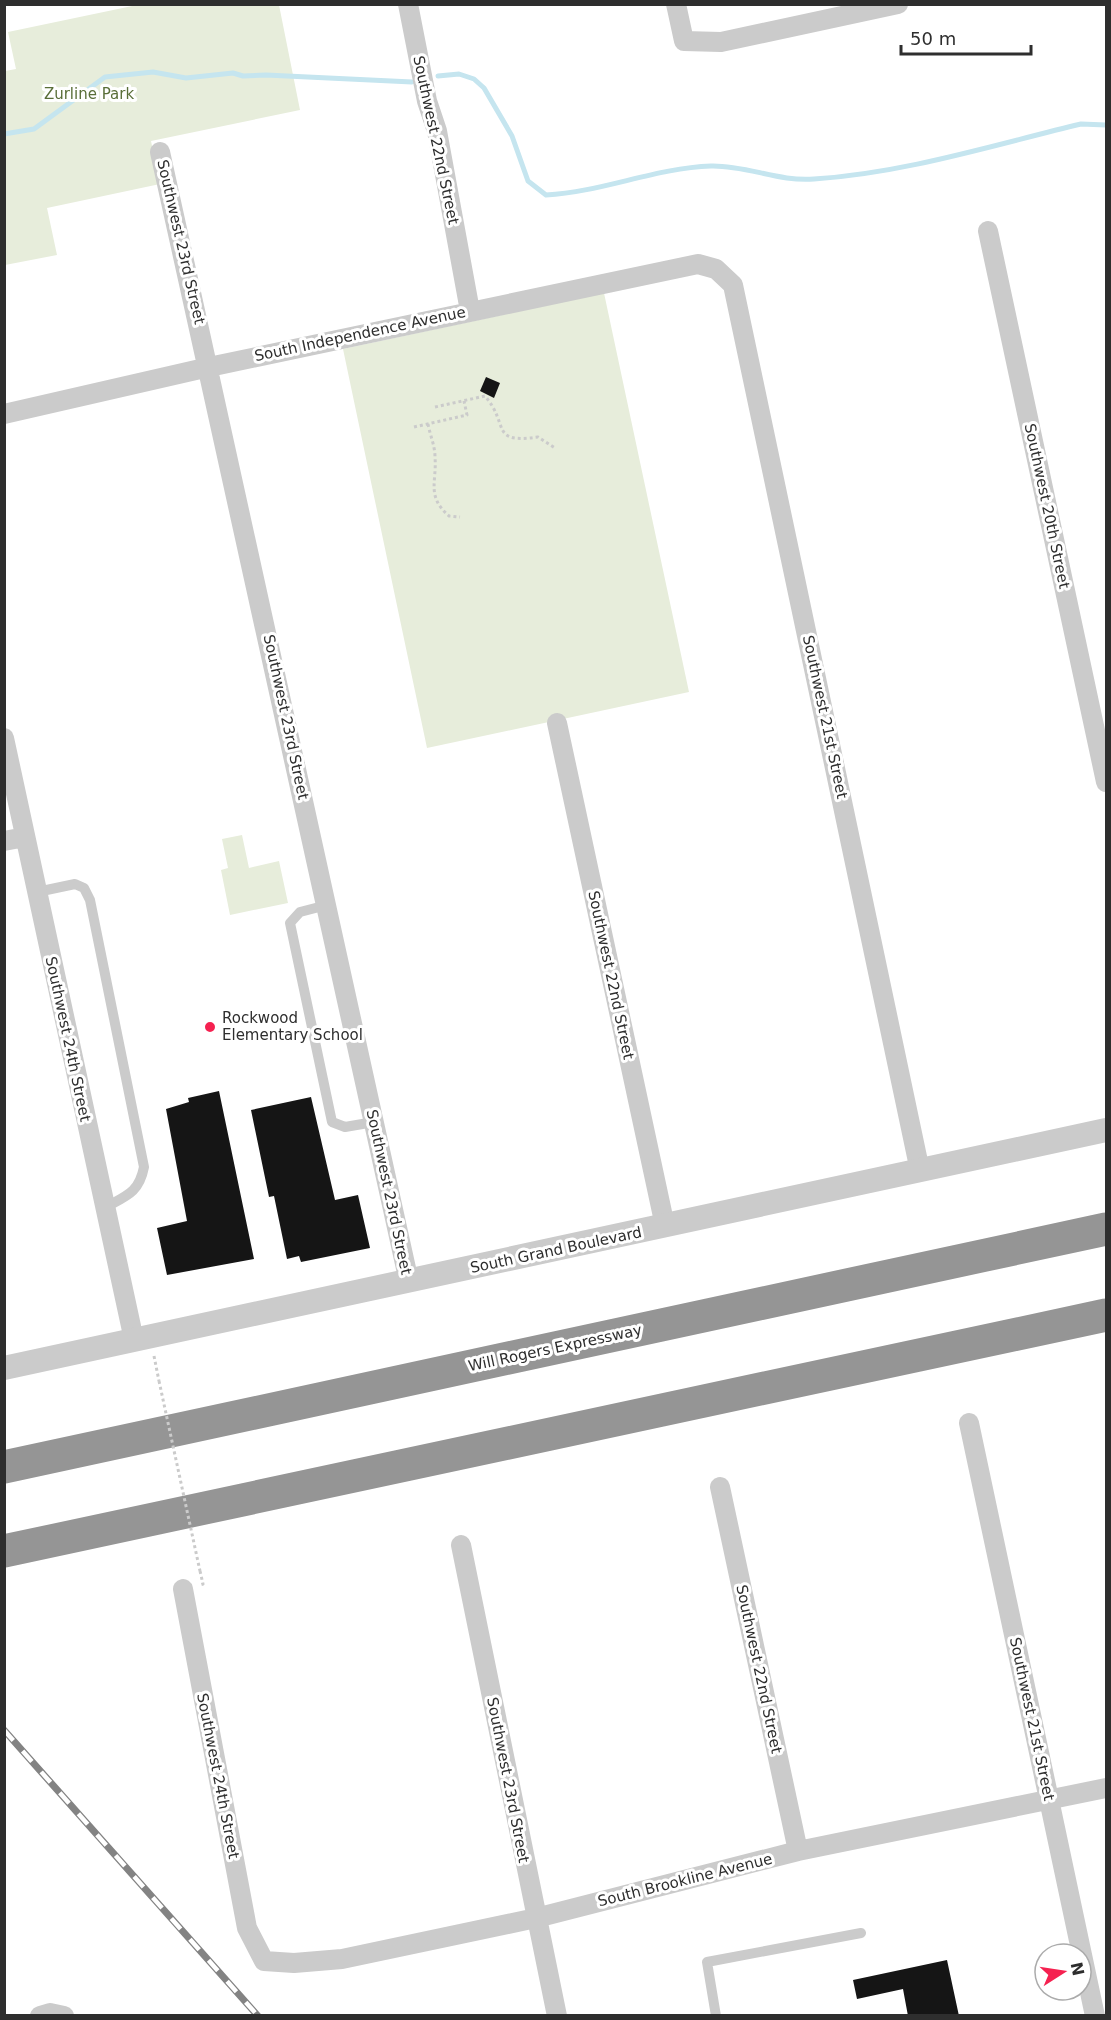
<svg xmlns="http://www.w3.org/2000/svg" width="1111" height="2020" font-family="'DejaVu Sans',sans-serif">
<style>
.green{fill:#e7eddb}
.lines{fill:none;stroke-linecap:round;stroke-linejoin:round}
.stream{stroke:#c5e5ef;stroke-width:5}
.building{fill:#151515}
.path{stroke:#cbcbcb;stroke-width:3;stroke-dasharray:3 3;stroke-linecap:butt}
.service{stroke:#cbcbcb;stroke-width:10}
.minor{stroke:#cbcbcb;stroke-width:20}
.tertiary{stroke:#cbcbcb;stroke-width:24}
.motorway{stroke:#959595;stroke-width:33}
.rail-casing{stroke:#838383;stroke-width:7}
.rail{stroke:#fff;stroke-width:4.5;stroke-dasharray:14;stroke-linecap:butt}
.path-bridge{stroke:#cbcbcb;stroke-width:3;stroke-dasharray:3 3;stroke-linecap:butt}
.poi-dot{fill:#f52150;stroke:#fff;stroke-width:2}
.labels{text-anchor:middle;stroke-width:6;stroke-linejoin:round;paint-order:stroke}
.park-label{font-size:15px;fill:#596e38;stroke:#fff}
.street-label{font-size:15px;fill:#2e2e2e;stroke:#fff}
.poi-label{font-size:15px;fill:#2e2e2e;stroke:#fff;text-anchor:start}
</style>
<rect width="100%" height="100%" fill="#fff"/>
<path class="green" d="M 137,5 L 279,5 L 300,110 L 151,141 L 160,184 L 47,208 L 57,255 L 5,265 L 5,71 L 16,69 L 8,32 Z
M 604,293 L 689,692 L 427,748 L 343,349 Z
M 242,835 L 249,868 L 279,861 L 288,903 L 230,915 L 221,870 L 228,868 L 222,839 Z"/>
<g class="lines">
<path class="stream" d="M 438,76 L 459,74 L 474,79 L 484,88 L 512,136 L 528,181 L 546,195 C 602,192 655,168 711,166 C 746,165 779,182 814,179 C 905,173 993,145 1081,124 L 1106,125
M 4,134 L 34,129 L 105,77 L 153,72 L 186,78 L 233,73 L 243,76 L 266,75 L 412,82"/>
</g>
<path class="building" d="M 486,377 L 500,383 L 494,398 L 480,391 Z
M 219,1091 L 254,1259 L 167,1275 L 157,1228 L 187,1221 L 166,1109 L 189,1102 L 188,1098 Z
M 311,1097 L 335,1200 L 358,1195 L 370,1248 L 301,1262 L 299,1256 L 287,1259 L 274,1196 L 269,1197 L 251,1110 Z
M 947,1960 L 959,2016 L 908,2016 L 903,1989 L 857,1999 L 853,1980 Z"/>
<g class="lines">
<path class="path" d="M 435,407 L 485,396 C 510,425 489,444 538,437 L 555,448
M 428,424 C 430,435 435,446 435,457 C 437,482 426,496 449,516 L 460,517
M 414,427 L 467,415 L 464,401
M 154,1356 L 159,1381
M 200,1571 L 203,1584 L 200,1585"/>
<path class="service" d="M 37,892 L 75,884 L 84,888 L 90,900 L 144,1167 C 139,1193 126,1196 104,1208
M 327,905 L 300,912 L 290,923 L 332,1122 L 345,1127 L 374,1122
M 716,2016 L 707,1962 L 861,1933"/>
<path class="minor" d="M 408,4 L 427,101 L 437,131 L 470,311
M 676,4 L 684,41 L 721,42 L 898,4
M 160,152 L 409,1282
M 988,231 L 1106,782
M 4,414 L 209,367 L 698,264 L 716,269 L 733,285 L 920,1171
M 557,723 L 665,1226
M 4,738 L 134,1340
M 4,841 L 25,837
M 969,1423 L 1095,2016
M 720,1487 L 798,1851
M 461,1545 L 557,2016
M 183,1589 L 247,1928 L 264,1961 L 294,1963 L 342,1959 L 536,1918 L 798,1851 L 1106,1788
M 40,2016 L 50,2013 L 64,2016"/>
<path class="tertiary" d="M 4,1368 L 1106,1130"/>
<path class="motorway" d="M 4,1467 L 1106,1229
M 4,1551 L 1106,1315"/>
<g class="rail-casing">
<path id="rail" d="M 4,1730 L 258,2016"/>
</g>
<use href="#rail" class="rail"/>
<path class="path-bridge" d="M 159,1381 L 200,1571"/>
</g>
<circle class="poi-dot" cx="210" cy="1027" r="6"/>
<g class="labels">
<g class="park-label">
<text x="89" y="99">Zurline Park</text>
</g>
<g class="street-label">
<text transform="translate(436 140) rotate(78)" y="5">Southwest 22nd Street</text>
<text transform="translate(181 242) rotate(77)" y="5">Southwest 23rd Street</text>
<text transform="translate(360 334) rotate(-12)" y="5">South Independence Avenue</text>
<text transform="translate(1047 506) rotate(78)" y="5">Southwest 20th Street</text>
<text transform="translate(286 717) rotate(78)" y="5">Southwest 23rd Street</text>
<text transform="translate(825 717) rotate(78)" y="5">Southwest 21st Street</text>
<text transform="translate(611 975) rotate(78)" y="5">Southwest 22nd Street</text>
<text transform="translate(68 1039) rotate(78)" y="5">Southwest 24th Street</text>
<text transform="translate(389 1192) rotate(78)" y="5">Southwest 23rd Street</text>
<text transform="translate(556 1250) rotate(-12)" y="5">South Grand Boulevard</text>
<text transform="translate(555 1348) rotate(-12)" y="5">Will Rogers Expressway</text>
<text transform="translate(759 1669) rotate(78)" y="5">Southwest 22nd Street</text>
<text transform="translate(1032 1719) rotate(78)" y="5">Southwest 21st Street</text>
<text transform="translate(218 1776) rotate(79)" y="5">Southwest 24th Street</text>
<text transform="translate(508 1780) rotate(79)" y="5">Southwest 23rd Street</text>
<text transform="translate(685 1880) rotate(-14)" y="5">South Brookline Avenue</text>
</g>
<g class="poi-label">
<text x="222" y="1023">Rockwood<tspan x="222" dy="17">Elementary School</tspan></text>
</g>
</g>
<rect width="1111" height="2020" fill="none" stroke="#2e2e2e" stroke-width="12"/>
<g transform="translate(1063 1972) rotate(78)"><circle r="28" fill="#ffffff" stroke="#ababab" stroke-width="1.5"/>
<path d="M0-4.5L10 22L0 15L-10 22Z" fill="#f52150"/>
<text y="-9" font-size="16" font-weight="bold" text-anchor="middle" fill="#2e2e2e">N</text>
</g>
<path d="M901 45v9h130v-9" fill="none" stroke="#2e2e2e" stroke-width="3"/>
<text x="910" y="45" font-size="18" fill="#2e2e2e" stroke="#ffffff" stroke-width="4.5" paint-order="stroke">50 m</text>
</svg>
